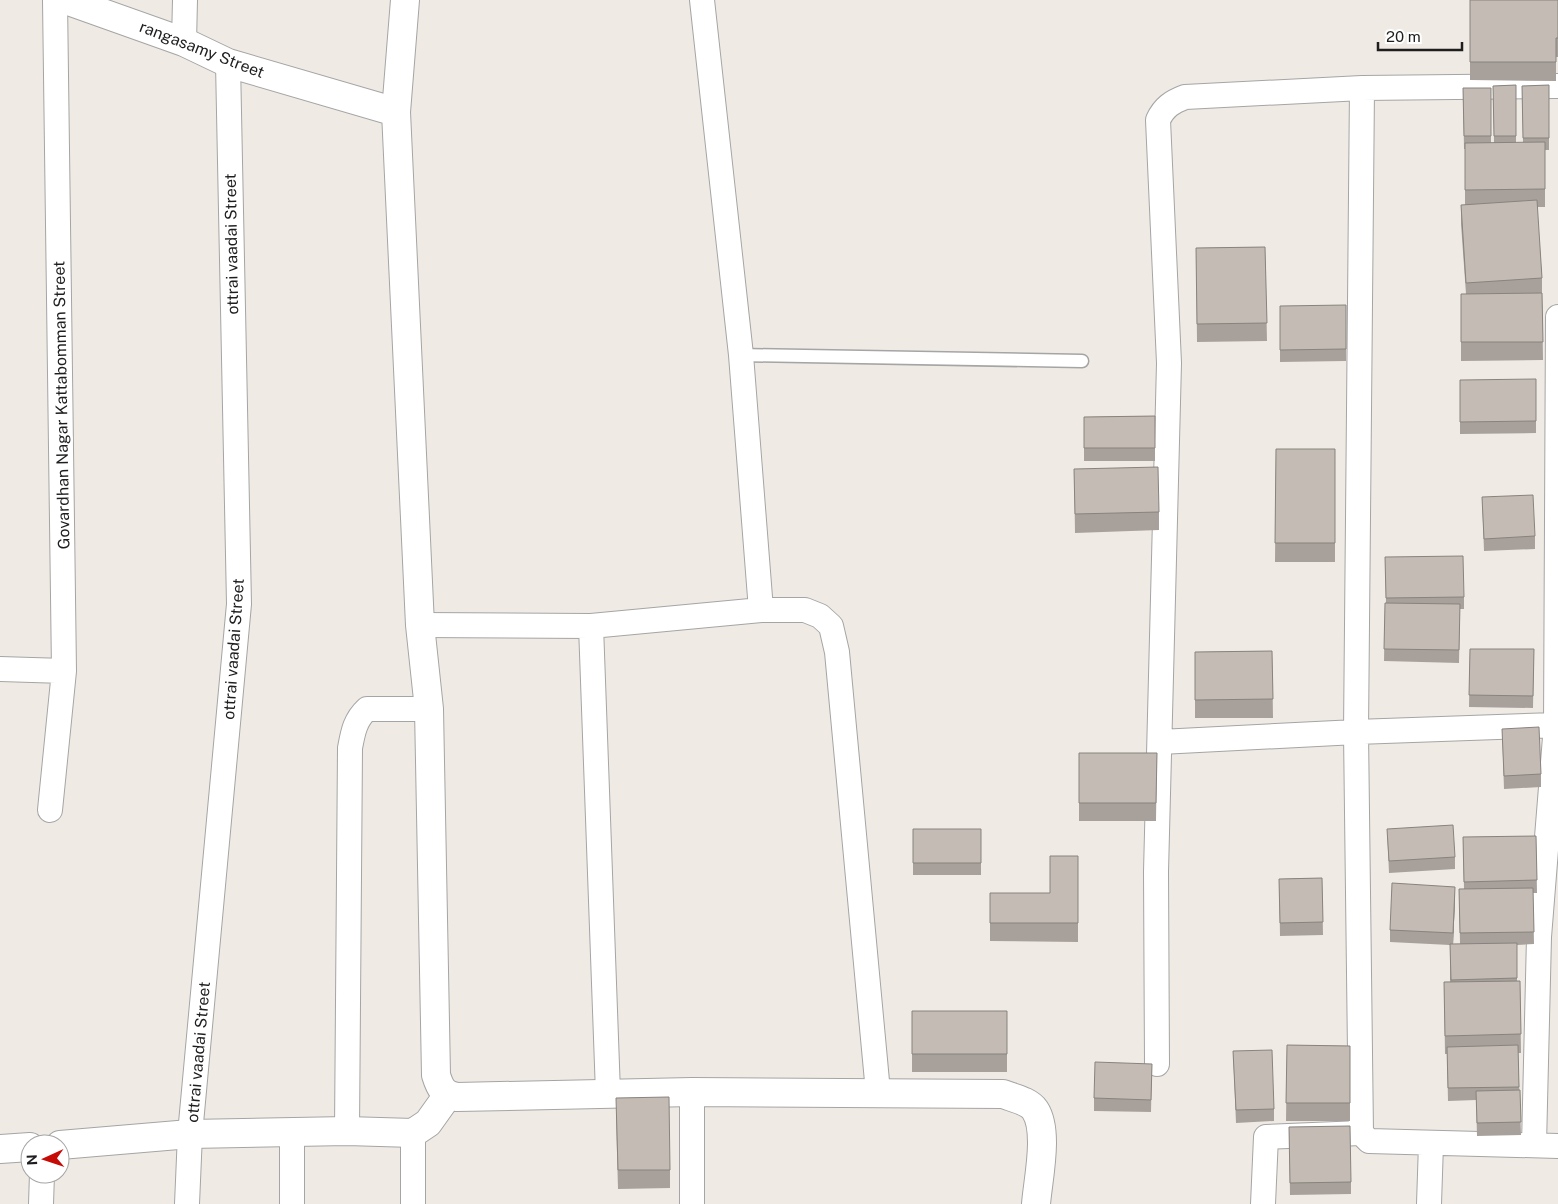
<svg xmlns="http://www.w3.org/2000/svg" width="1558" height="1204" font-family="'Public Sans',sans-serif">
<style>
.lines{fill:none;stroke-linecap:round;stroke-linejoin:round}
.service-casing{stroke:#a5a5a5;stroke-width:15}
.minor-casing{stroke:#a5a5a5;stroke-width:26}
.tertiary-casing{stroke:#a5a5a5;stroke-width:30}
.service{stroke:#fff;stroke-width:12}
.minor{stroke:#fff;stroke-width:24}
.tertiary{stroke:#fff;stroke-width:28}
.wall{fill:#a8a19b}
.shaded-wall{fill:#88837e}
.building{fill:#c3bbb4;stroke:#88837e}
.labels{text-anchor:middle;stroke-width:5;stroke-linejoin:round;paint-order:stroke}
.street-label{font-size:16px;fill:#1e1e1e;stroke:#fff}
</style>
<rect width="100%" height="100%" fill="#efebe4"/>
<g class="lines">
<g class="service-casing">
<path id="service" d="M 741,355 L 1082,361"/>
</g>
<g class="minor-casing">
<path id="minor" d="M 702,0 L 741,355 L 761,610
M 184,42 L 185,0
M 420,625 L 591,626 L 761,610 L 805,610 L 820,616 L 831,626 L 837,652 L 878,1092
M 591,626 L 608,1093
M 0,669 L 64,671
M 1160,742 L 1356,732 L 1556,725
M 50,810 L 64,671 L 55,0
M 1157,1064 L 1156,872 L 1169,363 L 1158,120 C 1164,107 1172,102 1185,97 L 1362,88 L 1558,86
M 347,1131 L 350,748 C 353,732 355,720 367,709 L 429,709
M 413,1133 L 413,1204
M 1361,1133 L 1356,732 L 1362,88
M 1534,1145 L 1539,937 L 1556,725 L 1558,317
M 41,1204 L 42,1174
M 187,1204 L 190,1134 L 239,604 L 228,63
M 292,1204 L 292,1133
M 692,1204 L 692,1092
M 1263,1204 L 1266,1137 L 1361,1133 L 1369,1141 L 1558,1146
M 1429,1204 L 1431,1144"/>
</g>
<g class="tertiary-casing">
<path id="tertiary" d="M 66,0 L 184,42 L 228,63 L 396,112
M 405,0 L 396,112 L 420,625 L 429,709 L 436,1075 C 440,1088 443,1094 457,1097 L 692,1092 L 1003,1094 C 1013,1098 1029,1101 1035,1110 C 1049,1131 1038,1179 1036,1204
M 60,1145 L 190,1134 L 347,1131 L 413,1133 L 428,1123 L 448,1095
M 0,1149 L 30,1147"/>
</g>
<use href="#service" class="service"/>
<use href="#minor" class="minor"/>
<use href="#tertiary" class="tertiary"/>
</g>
<path class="wall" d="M 1470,0 L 1558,0 L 1558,57 L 1556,57 L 1556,81 L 1470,80 Z
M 1516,85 L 1516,143 L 1523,143 L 1522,86 L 1549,85 L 1549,150 L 1545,150 L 1545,207 L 1537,207 L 1542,278 L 1542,293 L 1543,360 L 1461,361 L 1461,294 L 1466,294 L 1461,224 L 1461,205 L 1465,205 L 1465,149 L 1464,149 L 1463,88 L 1491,136 L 1491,143 L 1494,143 L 1493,86 Z
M 1265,247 L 1267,341 L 1197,342 L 1196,248 Z
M 1280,306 L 1346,349 L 1346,361 L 1280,362 Z
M 1460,380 L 1536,421 L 1536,433 L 1460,434 Z
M 1155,416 L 1155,461 L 1084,461 L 1084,417 Z
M 1276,449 L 1335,449 L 1335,562 L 1275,562 Z
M 1074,469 L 1159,512 L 1159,530 L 1075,533 Z
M 1482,497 L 1535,536 L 1535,549 L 1484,551 Z
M 1385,557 L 1464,597 L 1464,609 L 1460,609 L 1459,663 L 1384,661 L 1385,603 L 1386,603 Z
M 1470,649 L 1534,649 L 1533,708 L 1469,707 Z
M 1272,651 L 1273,718 L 1195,718 L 1195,652 Z
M 1502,729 L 1541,774 L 1541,787 L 1504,789 Z
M 1079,753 L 1157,753 L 1156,821 L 1079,821 Z
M 913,829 L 981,829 L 981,875 L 913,875 Z
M 1387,829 L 1455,857 L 1455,869 L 1389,873 Z
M 1536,836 L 1537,893 L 1533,893 L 1534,944 L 1517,945 L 1517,981 L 1520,981 L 1521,1053 L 1518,1053 L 1521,1135 L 1477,1136 L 1476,1100 L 1448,1101 L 1447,1054 L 1445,1054 L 1444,982 L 1450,982 L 1450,945 L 1390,942 L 1390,930 L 1455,899 L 1453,944 L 1460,944 L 1459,889 L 1464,889 L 1463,837 Z
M 1078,856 L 1078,942 L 990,941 L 990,893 L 1050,893 Z
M 1322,878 L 1323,935 L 1280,936 L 1279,879 Z
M 912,1011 L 1007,1011 L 1007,1072 L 912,1072 Z
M 1287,1045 L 1350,1046 L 1350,1121 L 1286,1121 Z
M 1233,1051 L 1274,1109 L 1274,1121 L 1236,1123 Z
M 1152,1064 L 1151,1112 L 1094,1111 L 1094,1098 Z
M 616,1116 L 670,1170 L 670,1188 L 618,1189 Z
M 1289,1127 L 1351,1182 L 1351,1194 L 1290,1195 Z"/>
<path class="shaded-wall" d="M 1455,887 L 1455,899 L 1453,946 L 1453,933 Z"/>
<path class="building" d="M 1470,0 L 1558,0 L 1558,38 L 1556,38 L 1556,62 L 1470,62 Z
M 1516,85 L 1516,136 L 1494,136 L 1493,86 Z
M 1549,85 L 1549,138 L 1523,138 L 1522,86 Z
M 1463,88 L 1491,88 L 1491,136 L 1464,136 Z
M 1545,142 L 1545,189 L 1465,190 L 1465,143 Z
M 1537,200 L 1542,278 L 1466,283 L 1461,205 Z
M 1265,247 L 1267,323 L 1197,324 L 1196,248 Z
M 1542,293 L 1543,342 L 1461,342 L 1461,294 Z
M 1346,305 L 1346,349 L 1280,350 L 1280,306 Z
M 1536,379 L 1536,421 L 1460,422 L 1460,380 Z
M 1155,416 L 1155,448 L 1084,448 L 1084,417 Z
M 1276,449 L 1335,449 L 1335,543 L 1275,543 Z
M 1158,467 L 1159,512 L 1075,514 L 1074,469 Z
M 1533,495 L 1535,536 L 1484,539 L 1482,497 Z
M 1463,556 L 1464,597 L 1386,598 L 1385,557 Z
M 1385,603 L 1460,604 L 1459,650 L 1384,649 Z
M 1470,649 L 1534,649 L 1533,696 L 1469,695 Z
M 1272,651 L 1273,699 L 1195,700 L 1195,652 Z
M 1539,727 L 1541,774 L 1504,776 L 1502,729 Z
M 1079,753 L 1157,753 L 1156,803 L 1079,803 Z
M 1453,825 L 1455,857 L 1389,861 L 1387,829 Z
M 913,829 L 981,829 L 981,863 L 913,863 Z
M 1536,836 L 1537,880 L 1464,882 L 1463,837 Z
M 1050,856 L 1078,856 L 1078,923 L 990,923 L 990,893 L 1050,893 Z
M 1322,878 L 1323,922 L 1280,923 L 1279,879 Z
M 1392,883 L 1455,887 L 1453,933 L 1390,930 Z
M 1533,888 L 1534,932 L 1460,933 L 1459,889 Z
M 1517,943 L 1517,978 L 1451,980 L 1450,944 Z
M 1520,981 L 1521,1034 L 1445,1036 L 1444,982 Z
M 912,1011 L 1007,1011 L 1007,1054 L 912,1054 Z
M 1287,1045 L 1350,1046 L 1350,1103 L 1286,1103 Z
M 1518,1045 L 1519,1087 L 1448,1088 L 1447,1047 Z
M 1272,1050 L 1274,1109 L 1236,1110 L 1233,1051 Z
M 1095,1062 L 1152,1064 L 1151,1100 L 1094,1098 Z
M 1520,1090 L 1521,1122 L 1477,1123 L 1476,1091 Z
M 669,1097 L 670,1170 L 618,1170 L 616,1098 Z
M 1350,1126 L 1351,1182 L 1290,1183 L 1289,1127 Z"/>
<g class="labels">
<g class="street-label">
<text transform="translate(202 49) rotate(21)" y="6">rangasamy Street</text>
<text transform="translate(231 244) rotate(-91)" y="6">ottrai vaadai Street</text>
<text transform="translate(61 405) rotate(-91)" y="6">Govardhan Nagar Kattabomman Street</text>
<text transform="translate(233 649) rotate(-86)" y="6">ottrai vaadai Street</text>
<text transform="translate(198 1052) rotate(-85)" y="6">ottrai vaadai Street</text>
</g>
</g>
<g transform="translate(45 1159) rotate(267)"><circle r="24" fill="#ffffff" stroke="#a5a5a5"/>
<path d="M0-4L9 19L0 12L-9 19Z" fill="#c60b06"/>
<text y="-8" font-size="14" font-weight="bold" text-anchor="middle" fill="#1e1e1e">N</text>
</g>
<path d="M1378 42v8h84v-8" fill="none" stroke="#1e1e1e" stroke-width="2.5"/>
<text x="1386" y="42" font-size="15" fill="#1e1e1e" stroke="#ffffff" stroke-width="4" paint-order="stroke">20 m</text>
</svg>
